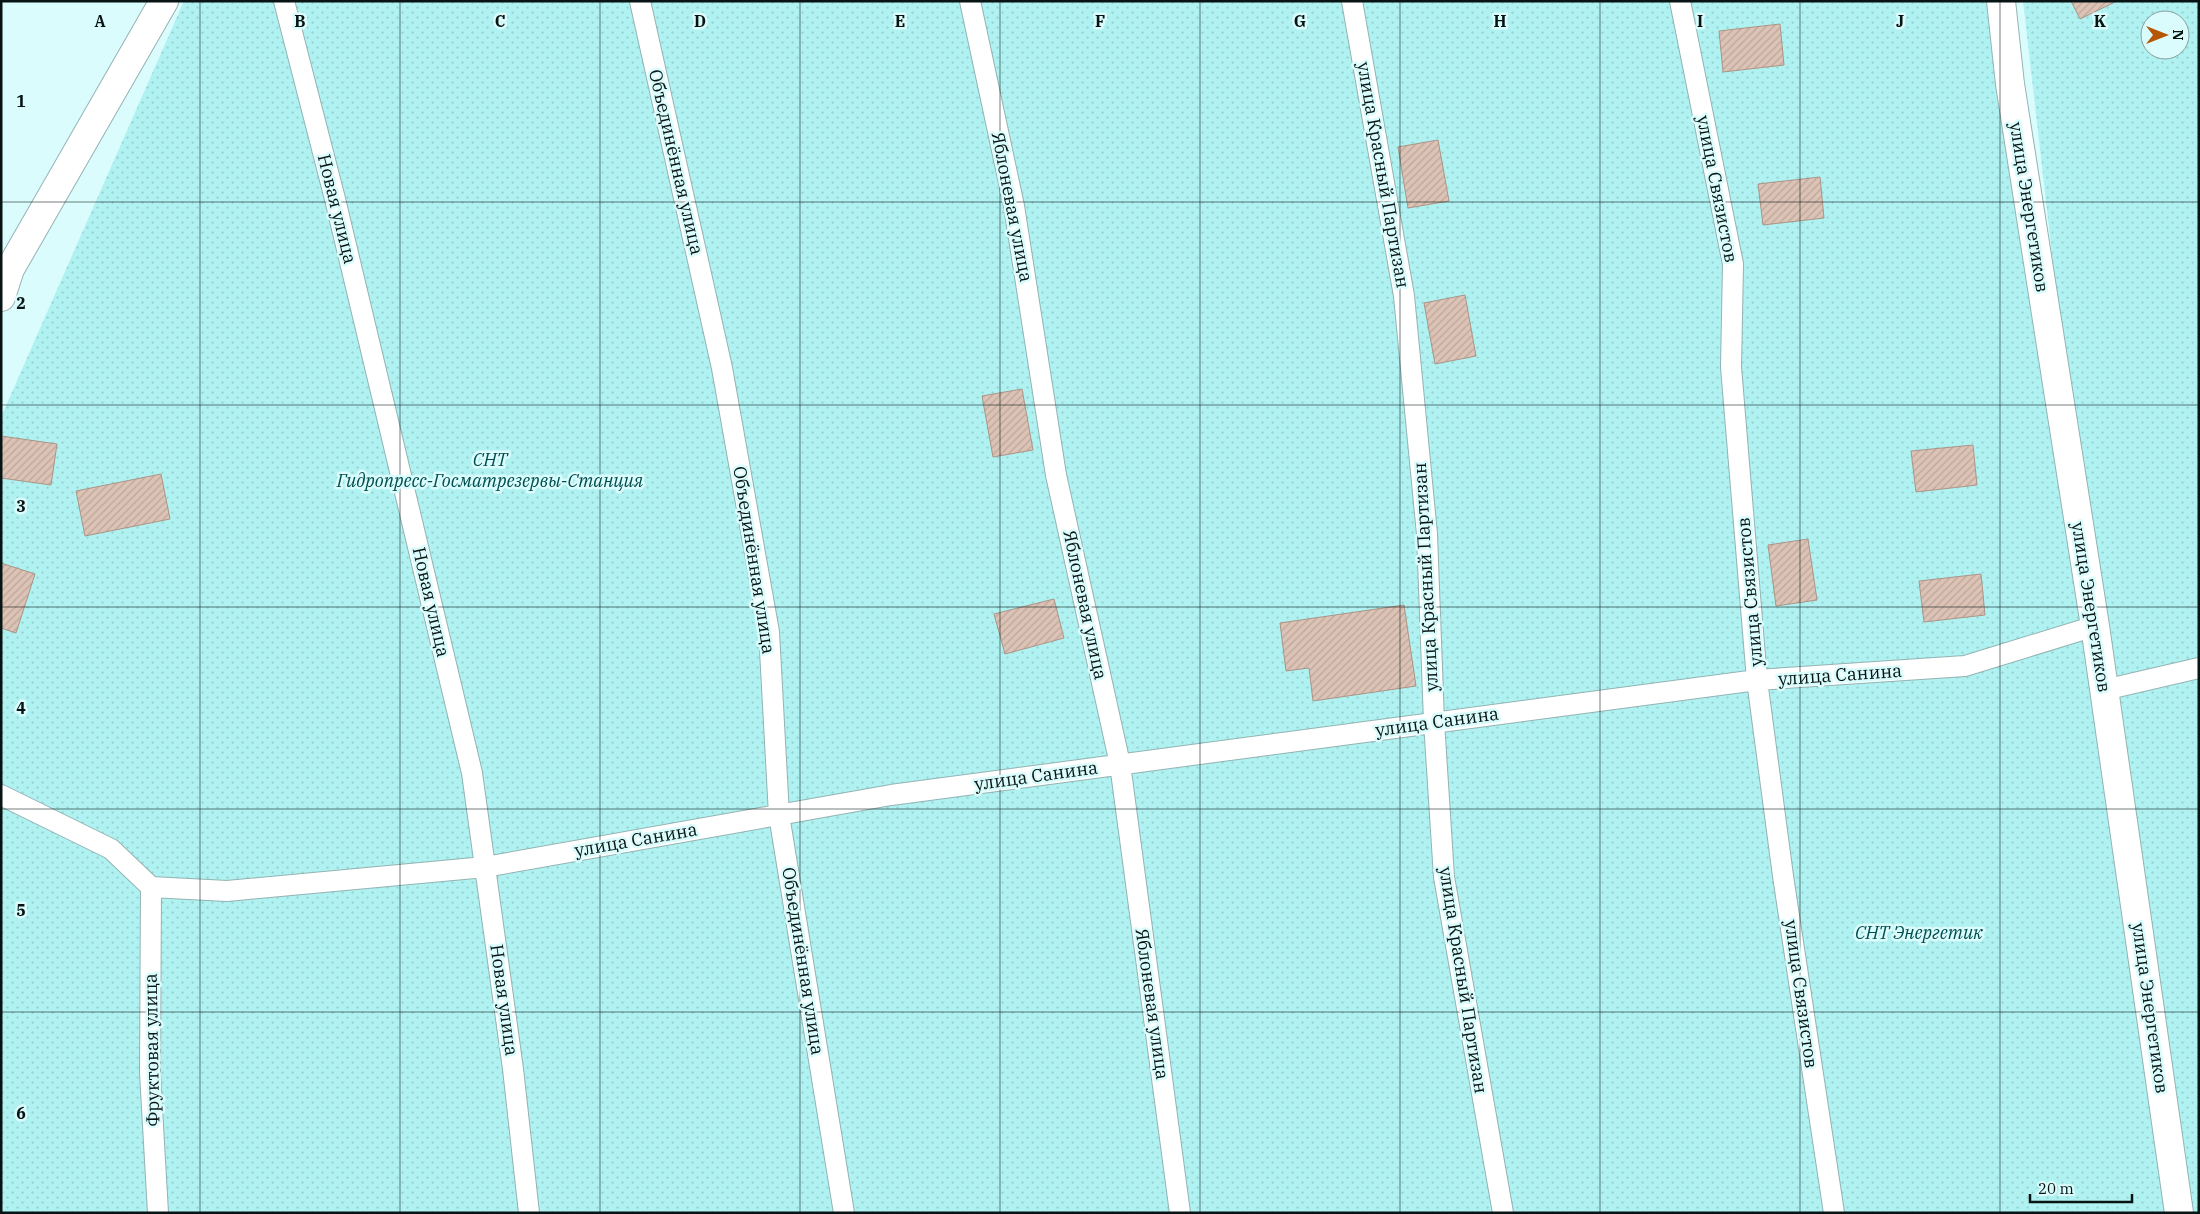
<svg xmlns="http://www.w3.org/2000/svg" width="2200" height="1214" font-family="'IBM Plex Serif',serif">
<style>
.garden{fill:url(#garden-dots);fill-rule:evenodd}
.building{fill:url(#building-hatch);stroke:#ac9487}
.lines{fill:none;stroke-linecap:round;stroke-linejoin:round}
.service-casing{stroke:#94b3b3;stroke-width:22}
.minor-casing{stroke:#94b3b3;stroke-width:30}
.service{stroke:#fff;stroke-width:20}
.minor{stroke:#fff;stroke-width:28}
.grid{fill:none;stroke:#081414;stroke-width:1;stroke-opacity:0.55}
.labels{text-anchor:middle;stroke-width:5;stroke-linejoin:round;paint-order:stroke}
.street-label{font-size:18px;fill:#081414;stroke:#dbfcfc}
.park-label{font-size:18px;font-style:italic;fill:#014e4f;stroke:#dbfcfc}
.grid-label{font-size:16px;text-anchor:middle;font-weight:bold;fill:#081414;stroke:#dbfcfc;stroke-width:5;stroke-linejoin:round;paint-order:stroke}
</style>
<defs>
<pattern id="garden-dots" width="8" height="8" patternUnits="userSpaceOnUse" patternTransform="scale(1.25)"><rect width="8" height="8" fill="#aff2f1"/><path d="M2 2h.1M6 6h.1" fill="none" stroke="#95cfce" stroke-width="1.8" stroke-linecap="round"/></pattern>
<pattern id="building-hatch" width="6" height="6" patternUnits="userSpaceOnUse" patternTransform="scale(1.25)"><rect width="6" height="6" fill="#dcc3b5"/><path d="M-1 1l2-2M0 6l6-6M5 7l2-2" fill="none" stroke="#bba79b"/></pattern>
</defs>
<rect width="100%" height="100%" fill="#dbfcfc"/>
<path class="garden" d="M 184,1 L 2012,1 L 2090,585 L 2023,1 L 2199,1 L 2199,1213 L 1,1213 L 1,417 ZM 2150,20 L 2180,20 L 2180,50 L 2150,50 Z"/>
<path class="building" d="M 2071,1 L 2117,1 L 2080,19 Z
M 1780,24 L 1784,65 L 1723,72 L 1719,31 Z
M 1438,140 L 1449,201 L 1408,208 L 1398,147 Z
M 1820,177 L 1824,218 L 1763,225 L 1758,184 Z
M 1465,295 L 1476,356 L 1435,364 L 1424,303 Z
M 1022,389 L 1033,450 L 993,457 L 982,396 Z
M 1,436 L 57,444 L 51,485 L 1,478 Z
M 1973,445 L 1977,485 L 1916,492 L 1911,451 Z
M 161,474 L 170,519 L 85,536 L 76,491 Z
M 1808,539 L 1817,600 L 1776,606 L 1768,545 Z
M 1,563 L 35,574 L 16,633 L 1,628 Z
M 1981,574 L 1985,615 L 1924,622 L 1919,581 Z
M 1054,599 L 1064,638 L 1005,654 L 994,614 Z
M 1404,605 L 1416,686 L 1313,701 L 1309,668 L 1286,671 L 1280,623 Z"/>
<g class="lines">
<g class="service-casing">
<path id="service" d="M 284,1 L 335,199 L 472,773 L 513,1069 L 529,1213
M 640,1 L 722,368 L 769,632 L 779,815 L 844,1213
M 970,1 L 1014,206 L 1056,475 L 1120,764 L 1180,1213
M 1352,1 L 1404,296 L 1427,534 L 1434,722 L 1444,877 L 1503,1213
M 1680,1 L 1733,264 L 1731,367 L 1757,680 L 1783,876 L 1834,1213
M 2104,690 L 2199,668
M 1,795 L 111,849 L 151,887 L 227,891 L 485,867 L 891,795 L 1757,680 L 1965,666 L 2095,626
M 151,887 L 150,1073 L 158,1213"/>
</g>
<g class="minor-casing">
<path id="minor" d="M 2001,1 L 2010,84 L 2095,626 L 2179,1213
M 1,297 L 10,269 L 164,1"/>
</g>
<use href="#service" class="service"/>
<use href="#minor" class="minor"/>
</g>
<path class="grid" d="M 200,1 L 200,1213M 400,1 L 400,1213M 600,1 L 600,1213M 800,1 L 800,1213M 1000,1 L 1000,1213M 1200,1 L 1200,1213M 1400,1 L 1400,1213M 1600,1 L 1600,1213M 1800,1 L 1800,1213M 2000,1 L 2000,1213M 1,202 L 2199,202M 1,405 L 2199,405M 1,607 L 2199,607M 1,809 L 2199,809M 1,1012 L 2199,1012"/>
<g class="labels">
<g class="street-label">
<text transform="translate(676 162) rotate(77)" y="6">Объединённая улица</text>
<text transform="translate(1383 175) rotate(80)" y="6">улица Красный Партизан</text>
<text transform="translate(1717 189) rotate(79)" y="6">улица Связистов</text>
<text transform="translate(1012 207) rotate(79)" y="6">Яблоневая улица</text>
<text transform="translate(2029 207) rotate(81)" y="6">улица Энергетиков</text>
<text transform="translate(337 209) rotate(76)" y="6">Новая улица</text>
<text transform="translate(754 560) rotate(81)" y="6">Объединённая улица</text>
<text transform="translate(1426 577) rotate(-93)" y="6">улица Красный Партизан</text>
<text transform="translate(1750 592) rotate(-95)" y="6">улица Связистов</text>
<text transform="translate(431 602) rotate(77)" y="6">Новая улица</text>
<text transform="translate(1085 605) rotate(78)" y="6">Яблоневая улица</text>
<text transform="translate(2091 607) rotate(81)" y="6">улица Энергетиков</text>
<text transform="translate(1840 675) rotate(-4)" y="6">улица Санина</text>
<text transform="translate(1437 722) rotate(-8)" y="6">улица Санина</text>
<text transform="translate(1036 776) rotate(-8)" y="6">улица Санина</text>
<text transform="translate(636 840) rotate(-10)" y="6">улица Санина</text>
<text transform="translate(803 961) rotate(81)" y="6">Объединённая улица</text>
<text transform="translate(1463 980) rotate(81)" y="6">улица Красный Партизан</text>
<text transform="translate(1801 994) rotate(82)" y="6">улица Связистов</text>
<text transform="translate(504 1000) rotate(82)" y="6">Новая улица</text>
<text transform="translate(1152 1004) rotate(82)" y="6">Яблоневая улица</text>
<text transform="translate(2150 1008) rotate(82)" y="6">улица Энергетиков</text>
<text transform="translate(152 1050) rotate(-91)" y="6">Фруктовая улица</text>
</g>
<g class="park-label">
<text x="490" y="466">СНТ<tspan x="490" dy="21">Гидропресс-Госматрезервы-Станция</tspan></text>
<text x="1919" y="939">СНТ Энергетик</text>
</g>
</g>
<g class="grid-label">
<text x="100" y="27">A</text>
<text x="300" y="27">B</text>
<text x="500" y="27">C</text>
<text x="700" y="27">D</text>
<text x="900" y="27">E</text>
<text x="1100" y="27">F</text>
<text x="1300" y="27">G</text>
<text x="1500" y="27">H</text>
<text x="1700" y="27">I</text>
<text x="1900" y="27">J</text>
<text x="2100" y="27">K</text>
<text x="21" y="107">1</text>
<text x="21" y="309">2</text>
<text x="21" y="512">3</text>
<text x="21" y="714">4</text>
<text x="21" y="916">5</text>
<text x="21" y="1119">6</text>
</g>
<rect width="2200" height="1214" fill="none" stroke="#081414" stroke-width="5"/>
<g transform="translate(2165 35) rotate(90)"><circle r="24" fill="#dbfcfc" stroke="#879f9f"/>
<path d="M0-4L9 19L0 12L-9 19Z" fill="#b45604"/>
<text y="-8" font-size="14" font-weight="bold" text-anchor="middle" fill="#081414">N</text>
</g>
<path d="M2030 1194v8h102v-8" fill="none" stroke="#081414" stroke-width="2.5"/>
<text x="2038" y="1194" font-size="15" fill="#081414" stroke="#dbfcfc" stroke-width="4" paint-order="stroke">20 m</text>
</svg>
